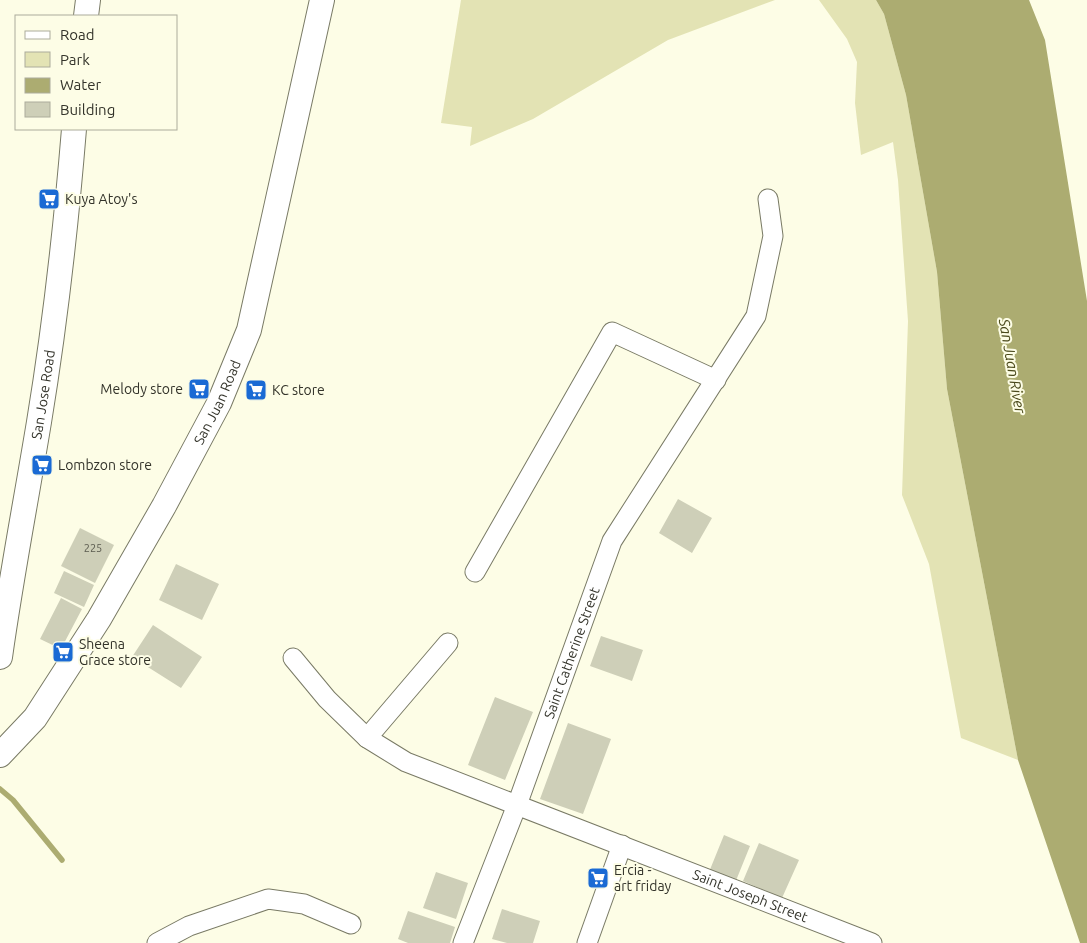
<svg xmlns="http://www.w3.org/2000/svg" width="1087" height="943" font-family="Ubuntu,sans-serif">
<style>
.green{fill:#e3e3b4}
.water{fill:#acac71}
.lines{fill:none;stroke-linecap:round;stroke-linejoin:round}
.stream{stroke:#acac71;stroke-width:5.5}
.building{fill:#cecfb8}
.minor-casing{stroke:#797a65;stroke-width:21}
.tertiary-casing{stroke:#797a65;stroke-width:26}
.minor{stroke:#fff;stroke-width:19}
.tertiary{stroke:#fff;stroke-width:24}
.labels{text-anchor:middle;stroke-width:4;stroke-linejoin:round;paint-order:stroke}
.number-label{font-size:11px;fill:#5a5a4e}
.poi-label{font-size:14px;fill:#33332a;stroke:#fdfde6;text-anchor:start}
.street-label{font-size:14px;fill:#33332a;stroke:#fdfde6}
.water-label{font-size:15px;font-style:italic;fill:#4a491b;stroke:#fdfde6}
</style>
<rect width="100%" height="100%" fill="#fdfde6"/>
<path class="green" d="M 461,0 L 775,0 L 668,40 L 533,119 L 470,146 L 472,127 L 441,123 Z
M 819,0 L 876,0 L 884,14 L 906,95 L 937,272 L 947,389 L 1018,760 L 961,738 L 929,564 L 902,495 L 908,321 L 898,180 L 893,142 L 861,155 L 855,103 L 857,62 L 847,39 Z"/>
<path class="water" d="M 876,0 L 1029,0 L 1045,40 L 1087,301 L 1087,943 L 1080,943 L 1018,760 L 947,389 L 937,272 L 906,95 L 884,14 Z"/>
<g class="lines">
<path class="stream" d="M 0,789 L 13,800 L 62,860"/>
</g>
<path class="building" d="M 678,499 L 712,518 L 692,553 L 659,533 Z
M 80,528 L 114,545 L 95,583 L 61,566 Z
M 176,564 L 219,584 L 202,620 L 159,600 Z
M 64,571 L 94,585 L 84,607 L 54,593 Z
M 61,598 L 82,609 L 61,649 L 40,639 Z
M 153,625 L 202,657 L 181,688 L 132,657 Z
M 601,636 L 643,650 L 632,681 L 590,666 Z
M 495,697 L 533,712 L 505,780 L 468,765 Z
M 568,723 L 611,739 L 583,814 L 540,799 Z
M 724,835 L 750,846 L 735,883 L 709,872 Z
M 759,843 L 799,860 L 782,898 L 743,881 Z
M 436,872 L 468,883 L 456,919 L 423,908 Z
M 502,909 L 540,921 L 533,943 L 507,943 L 492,939 Z
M 408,911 L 455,927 L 450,943 L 408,943 L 398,939 Z"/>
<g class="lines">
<g class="minor-casing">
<g id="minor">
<path d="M 475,572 L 612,332 L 716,380"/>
<path id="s1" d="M 448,643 L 367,738 L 406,762 L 872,943"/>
<path d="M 293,658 L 327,699 L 367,738"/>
<path d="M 157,943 L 189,926 L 268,899 L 304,904 L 351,924"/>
<path id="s2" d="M 463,943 L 517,805 L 612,541 L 756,316 L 773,236 L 768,199"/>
<path d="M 587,943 L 622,845"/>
</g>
</g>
<g class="tertiary-casing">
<g id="tertiary">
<path d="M 86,16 L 88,0"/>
<path id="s3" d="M 0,657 C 11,578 26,501 39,422 C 55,325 66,227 74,129"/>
<path id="s4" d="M 0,755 L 35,718 L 99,619 L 164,506 L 219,403 L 249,330 L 322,0"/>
</g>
</g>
<use href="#minor" class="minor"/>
<use href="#tertiary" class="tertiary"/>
</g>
<defs>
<g id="supermarket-square" transform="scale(1.125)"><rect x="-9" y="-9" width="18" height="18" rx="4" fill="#1a6ad4" stroke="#fdfde6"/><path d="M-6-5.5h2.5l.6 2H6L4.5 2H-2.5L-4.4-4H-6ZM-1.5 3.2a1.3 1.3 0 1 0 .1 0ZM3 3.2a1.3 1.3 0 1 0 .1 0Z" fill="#fff"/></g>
</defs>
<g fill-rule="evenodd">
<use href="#supermarket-square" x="49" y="199"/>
<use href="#supermarket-square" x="199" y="389"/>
<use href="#supermarket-square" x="256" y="390"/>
<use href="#supermarket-square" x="42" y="465"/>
<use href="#supermarket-square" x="63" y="652"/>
<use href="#supermarket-square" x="598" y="878"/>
</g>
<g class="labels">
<g class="number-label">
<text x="93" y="552">225</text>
</g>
<g class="poi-label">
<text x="65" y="204">Kuya Atoy's</text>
<text x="183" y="394" text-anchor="end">Melody store</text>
<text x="272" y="395">KC store</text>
<text x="58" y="470">Lombzon store</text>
<text x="79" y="649">Sheena<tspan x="79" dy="16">Grace store</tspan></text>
<text x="614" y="875">Ercia -<tspan x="614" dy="16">art friday</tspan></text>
</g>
<g class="street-label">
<text dy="5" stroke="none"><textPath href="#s3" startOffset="266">San Jose Road</textPath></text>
<text dy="5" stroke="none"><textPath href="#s4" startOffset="416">San Juan Road</textPath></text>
<text dy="5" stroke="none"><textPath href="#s2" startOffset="310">Saint Catherine Street</textPath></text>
<text dy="5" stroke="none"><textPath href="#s1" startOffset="540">Saint Joseph Street</textPath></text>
</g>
<g class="water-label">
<text transform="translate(1012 366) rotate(80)" y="5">San Juan River</text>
</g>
</g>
<rect x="15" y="15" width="162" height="115" fill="#fdfde6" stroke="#acac9b"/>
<rect x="25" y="31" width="25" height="8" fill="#ffffff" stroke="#acac9b"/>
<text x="60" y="40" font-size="15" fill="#33332a">Road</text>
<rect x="25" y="52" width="25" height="15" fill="#e3e3b4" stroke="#acac9b"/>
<text x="60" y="65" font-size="15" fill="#33332a">Park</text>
<rect x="25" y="78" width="25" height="15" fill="#acac71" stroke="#acac9b"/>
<text x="60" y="90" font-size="15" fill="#33332a">Water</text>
<rect x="25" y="102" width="25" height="15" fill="#cecfb8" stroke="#acac9b"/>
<text x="60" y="115" font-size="15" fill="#33332a">Building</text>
</svg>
